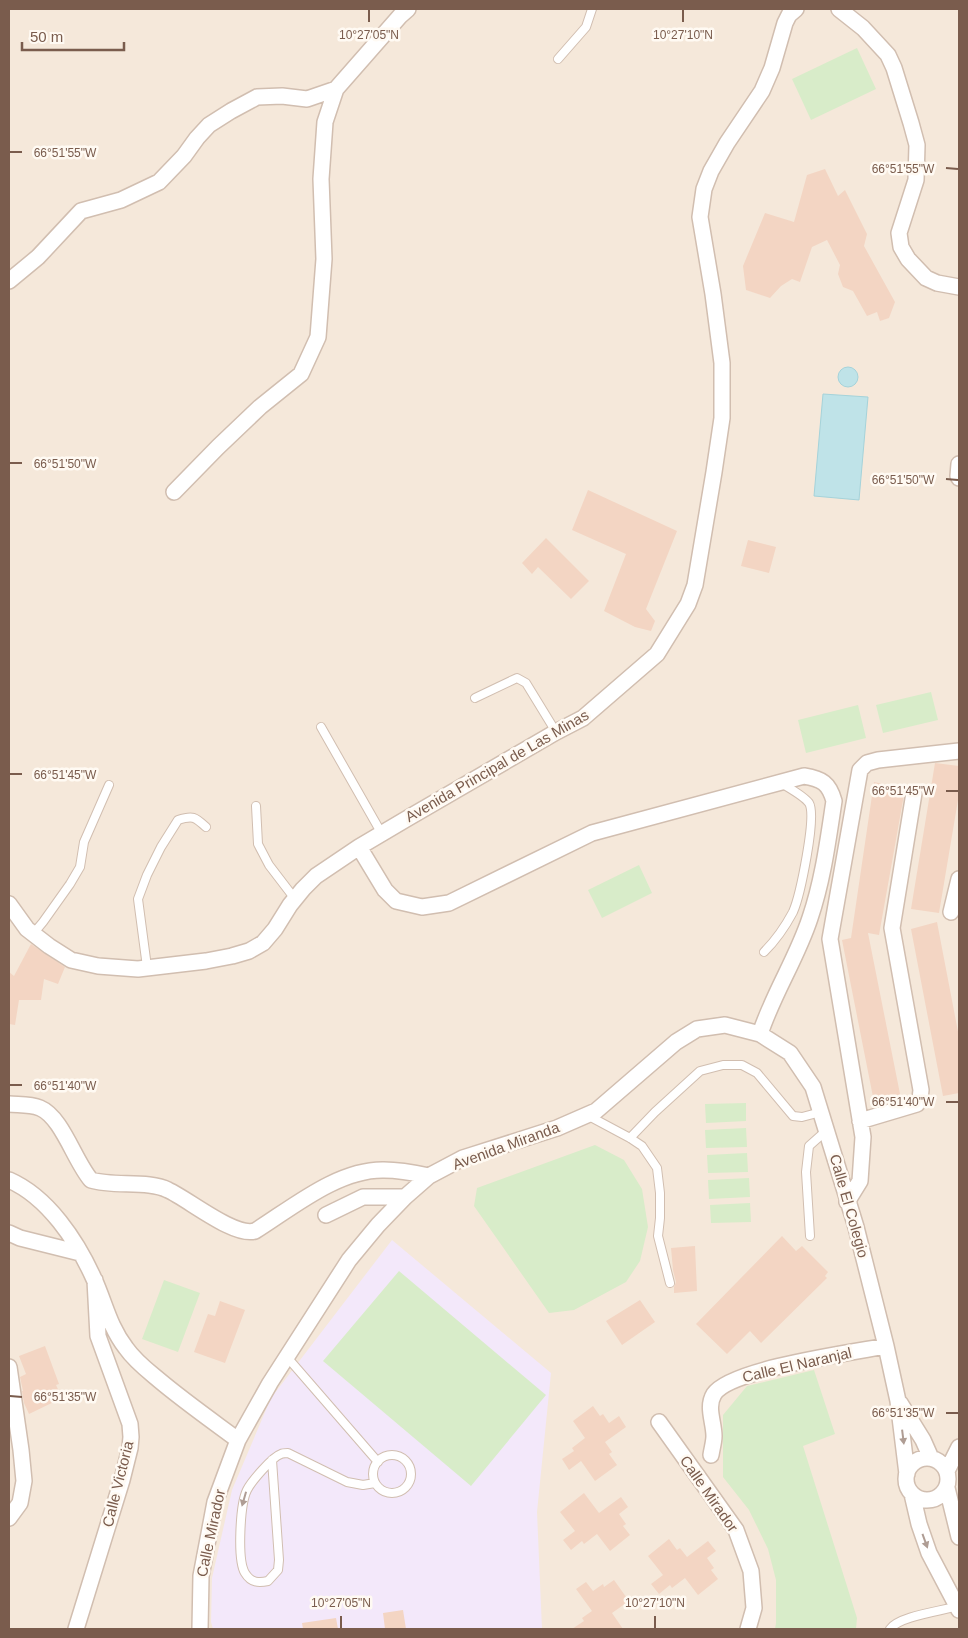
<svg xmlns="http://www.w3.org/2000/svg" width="968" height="1638" font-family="Arial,sans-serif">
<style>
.residential{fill:#f5e8da}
.education{fill:#f3e8fa}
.green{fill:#d8ecc9}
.water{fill:#bfe3e8;stroke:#a5d3da}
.building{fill:#f3d5c3}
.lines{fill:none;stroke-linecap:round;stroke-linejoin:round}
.lane-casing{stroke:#d1beb0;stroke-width:10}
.street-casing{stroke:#d1beb0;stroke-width:18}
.lane{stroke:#fff;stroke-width:8}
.street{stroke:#fff;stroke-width:15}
.oneway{fill:#af9d94}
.ticks{fill:none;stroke:#7a5c4d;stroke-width:2}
.labels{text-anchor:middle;stroke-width:5;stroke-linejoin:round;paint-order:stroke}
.street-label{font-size:15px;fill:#7a5c4d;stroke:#fffaf3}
.ticks-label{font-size:12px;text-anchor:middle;fill:#7a5c4d;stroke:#fffaf3;stroke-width:5;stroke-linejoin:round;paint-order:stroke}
</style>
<rect width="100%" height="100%" fill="#fdf6ec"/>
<path class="residential" d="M 9,9 L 959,9 L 959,1629 L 9,1629 Z"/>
<path class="education" d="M 392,1240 L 551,1373 L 537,1512 L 542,1629 L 213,1629 L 211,1622 L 212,1578 L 232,1490 L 271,1398 Z"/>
<path class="green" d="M 857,48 L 876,89 L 811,120 L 792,79 Z
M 931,692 L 938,720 L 883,733 L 876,705 Z
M 858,705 L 866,738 L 806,753 L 798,720 Z
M 639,865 L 652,893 L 602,918 L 588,890 Z
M 746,1103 L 746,1121 L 706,1123 L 705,1104 Z
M 746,1128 L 747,1147 L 706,1148 L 705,1130 Z
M 595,1145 L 624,1160 L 642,1189 L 648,1227 L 640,1261 L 626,1282 L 574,1310 L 549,1313 L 474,1206 L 477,1188 Z
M 747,1153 L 748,1172 L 708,1173 L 707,1155 Z
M 749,1178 L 750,1197 L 709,1199 L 708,1180 Z
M 750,1203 L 751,1222 L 711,1223 L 710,1205 Z
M 399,1271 L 546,1395 L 471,1486 L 323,1361 Z
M 164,1280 L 200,1293 L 178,1352 L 142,1339 Z
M 814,1370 L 835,1434 L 803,1446 L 857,1618 L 856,1629 L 775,1629 L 776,1623 L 776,1580 L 768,1549 L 749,1510 L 723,1477 L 723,1415 L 747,1386 Z"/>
<path class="water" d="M838 377a10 10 0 1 1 20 0a10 10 0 1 1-20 0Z
M 823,394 L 868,397 L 859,500 L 814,496 Z"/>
<path class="building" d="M 825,169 L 838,196 L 845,190 L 867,234 L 864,246 L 895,302 L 889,318 L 880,321 L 877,312 L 867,316 L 853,291 L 843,287 L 838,274 L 840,265 L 827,240 L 812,247 L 800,282 L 792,279 L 781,286 L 770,298 L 746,290 L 743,266 L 765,213 L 794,222 L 807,175 Z
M 588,490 L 677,531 L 646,609 L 655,621 L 651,631 L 635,627 L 604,611 L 626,554 L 572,530 Z
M 546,538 L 589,581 L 571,599 L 538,567 L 532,574 L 522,563 Z
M 748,540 L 776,547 L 769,573 L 741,566 Z
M 935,763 L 959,766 L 959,794 L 939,913 L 911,909 Z
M 874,782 L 905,789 L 879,935 L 868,933 L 901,1099 L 875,1107 L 842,940 L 851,938 Z
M 937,922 L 959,1037 L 959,1093 L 943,1096 L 911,929 Z
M 31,944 L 65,967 L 58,984 L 44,979 L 41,1000 L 19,1000 L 15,1025 L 9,1024 L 9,972 L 14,976 Z
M 782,1236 L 796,1251 L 802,1246 L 828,1272 L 825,1276 L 827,1278 L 761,1343 L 750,1331 L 727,1354 L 696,1324 Z
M 695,1246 L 697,1291 L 674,1293 L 674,1287 L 676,1282 L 673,1270 L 671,1248 Z
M 640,1300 L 655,1322 L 622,1345 L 606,1321 Z
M 220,1301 L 245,1310 L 225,1363 L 194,1352 L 208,1314 L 215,1316 Z
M 45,1346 L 59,1384 L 56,1385 L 62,1398 L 29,1414 L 24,1403 L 22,1391 L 23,1391 L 20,1377 L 26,1374 L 19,1356 Z
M 593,1406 L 600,1416 L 603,1414 L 609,1423 L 619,1416 L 626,1427 L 605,1442 L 612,1452 L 609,1454 L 617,1465 L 595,1481 L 581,1461 L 569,1470 L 562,1459 L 574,1451 L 572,1448 L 585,1438 L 573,1421 Z
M 584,1493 L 599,1513 L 621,1497 L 628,1507 L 619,1514 L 626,1524 L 623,1526 L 630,1535 L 610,1551 L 597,1534 L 584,1544 L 582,1541 L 571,1550 L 563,1540 L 575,1531 L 560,1512 Z
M 669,1539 L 677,1550 L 680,1548 L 687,1557 L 708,1541 L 716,1551 L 707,1558 L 714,1568 L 711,1570 L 718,1579 L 698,1595 L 685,1578 L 672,1588 L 670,1585 L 659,1594 L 651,1584 L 663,1575 L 648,1556 Z
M 614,1580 L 629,1601 L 612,1613 L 623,1629 L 572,1629 L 584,1621 L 582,1618 L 592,1611 L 576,1589 L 586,1582 L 593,1591 L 603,1584 L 604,1587 Z
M 403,1610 L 406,1629 L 385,1629 L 383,1613 Z
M 336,1618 L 338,1629 L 303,1629 L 302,1623 Z"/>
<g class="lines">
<g class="lane-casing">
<path id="lane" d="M 558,59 L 586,27 L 592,9
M 475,698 L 517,678 L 526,683 L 556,732
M 321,727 L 382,834
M 256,806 L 258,844 L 269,865 L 295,899
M 33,934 L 43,922 L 70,884 L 80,867 L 84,842 L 109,785
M 764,952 C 776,940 785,927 793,912 C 800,896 817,816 809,803 C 804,796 789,788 781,783
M 147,967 L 138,899 L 147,875 L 161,847 L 178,820 C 193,815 195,817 206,827
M 587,1115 L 630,1138 L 642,1146 L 657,1168 L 660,1193 L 660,1218 L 658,1236 L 670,1283
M 630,1138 L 655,1112 L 700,1071 L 723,1065 L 742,1065 L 757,1073 L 793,1116 L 802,1117 L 821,1112
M 810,1236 L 806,1172 L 809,1146 L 827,1130
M 287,1357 L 378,1462
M373 1474a19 19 0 1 1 38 0a19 19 0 1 1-38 0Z
M 272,1460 L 279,1560 L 278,1570 L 268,1581 C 259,1583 251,1583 245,1573 C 237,1560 240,1504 247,1490 C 251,1482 272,1457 281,1454 C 283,1453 286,1453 288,1453 L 347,1482 L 363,1485 L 375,1483
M 890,1629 C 899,1616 942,1611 958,1606"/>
</g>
<g class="street-casing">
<path id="street" d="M 839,9 L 863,28 L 888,55 L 894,68 L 911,123 L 917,145 L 916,180 L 899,233 L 901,247 L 908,259 L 926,278 L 937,283 L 959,287
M 9,281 L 38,257 L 81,211 L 121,200 L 159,182 L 184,156 L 197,138 L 209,125 L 231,111 L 257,97 L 282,96 L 307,99 L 336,89
M 959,464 L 958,476 L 959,478
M 174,492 L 218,447 L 260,407 L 301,374 L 318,337 L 324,259 L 321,179 L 325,122 L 336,89 L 400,16 L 408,9
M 359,847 L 385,890 L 396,901 L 422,907 L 449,903 L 592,833 L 804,776 C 822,779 829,783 834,801 C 828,840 823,880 810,918 C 797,958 773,994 760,1034
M 9,904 L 27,929 L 49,946 L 71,960 L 98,966 L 138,969 L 206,961 L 232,956 L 249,951 L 263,943 L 275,929 L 290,905 L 303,889 L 316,876 L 359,847 L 408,818 L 556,732 L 583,718 L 657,654 L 688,604 L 695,585 L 714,472 L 722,418 L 722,363 L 713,294 L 700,217 L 704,189 L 711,171 L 727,143 L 762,91 L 772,68 L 785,23 L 789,15 L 796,9
M 951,912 L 959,879
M 9,1104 C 19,1105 30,1104 40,1108 C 62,1117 75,1162 91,1180 C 113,1187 149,1180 168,1190 C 188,1199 234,1237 255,1231 C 292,1208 338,1169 384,1170 C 399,1170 415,1173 429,1176
M 860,1121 L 917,1104 L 920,1099 L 921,1090 L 892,928 L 914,793
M 9,1180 C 48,1197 77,1241 94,1279 C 105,1303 109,1326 126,1348 C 135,1361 147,1370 159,1380 C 184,1401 211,1420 238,1440
M 847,1202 L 860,1181 L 863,1137 L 830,939 L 860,770 L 867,763 L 878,760 L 959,751
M 326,1215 L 363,1197 L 405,1197
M 9,1233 L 20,1238 L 80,1253
M 9,1367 L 21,1450 L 24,1481 L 20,1503 L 9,1518
M 900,1403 L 923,1440 L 931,1458
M 659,1422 L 736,1530 L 751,1571 L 754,1608 L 748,1629
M 711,1455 C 712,1448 714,1442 714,1436 C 714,1422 706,1407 714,1394 C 730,1369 854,1352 886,1346
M906 1479a21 21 0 1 1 42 0a21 21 0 1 1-42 0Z
M 947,1471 L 959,1447
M 947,1488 L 959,1537
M 912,1494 L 919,1524 L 929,1553 L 959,1610
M 76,1629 L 122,1480 L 130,1448 L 131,1437 L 130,1424 L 98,1336 L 95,1280
M 200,1629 L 201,1576 L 215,1502 L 238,1440 L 270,1383 L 349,1260 L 378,1225 L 405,1197 L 429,1176 L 463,1158 L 557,1128 L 596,1111 L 676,1042 L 697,1029 L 725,1025 L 760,1034 L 790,1053 L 813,1087 L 856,1227 L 886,1346 L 898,1401 L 907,1474"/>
</g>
<use href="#lane" class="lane"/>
<use href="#street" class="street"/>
</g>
<defs><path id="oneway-solid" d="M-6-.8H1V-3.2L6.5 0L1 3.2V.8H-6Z" transform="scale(1.25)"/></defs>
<g class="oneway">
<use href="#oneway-solid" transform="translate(903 1437) rotate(83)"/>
<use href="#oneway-solid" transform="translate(244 1499) rotate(106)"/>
<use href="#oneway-solid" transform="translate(925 1541) rotate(70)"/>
</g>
<path class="ticks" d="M 369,22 L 369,10M 683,22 L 683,10M 10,152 L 22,152M 946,168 L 958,169M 10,463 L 22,463M 946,479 L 958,480M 10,774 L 22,774M 946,791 L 958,791M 10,1085 L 22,1085M 946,1102 L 958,1102M 10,1396 L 22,1397M 946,1413 L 958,1413M 341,1628 L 341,1616M 655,1628 L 655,1616"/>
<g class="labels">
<g class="street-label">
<text transform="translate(497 766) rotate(-30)" y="5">Avenida Principal de Las Minas</text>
<text transform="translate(506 1146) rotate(-20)" y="5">Avenida Miranda</text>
<text transform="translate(849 1206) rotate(74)" y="5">Calle El Colegio</text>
<text transform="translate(797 1365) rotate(-13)" y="5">Calle El Naranjal</text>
<text transform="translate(118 1484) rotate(-76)" y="5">Calle Victoria</text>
<text transform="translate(709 1494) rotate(55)" y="5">Calle Mirador</text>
<text transform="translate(211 1533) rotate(-78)" y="5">Calle Mirador</text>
</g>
</g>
<g class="ticks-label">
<text x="369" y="39">10°27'05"N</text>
<text x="683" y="39">10°27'10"N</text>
<text x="65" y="157">66°51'55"W</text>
<text x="903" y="173">66°51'55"W</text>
<text x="65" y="468">66°51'50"W</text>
<text x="903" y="484">66°51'50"W</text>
<text x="65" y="779">66°51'45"W</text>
<text x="903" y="795">66°51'45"W</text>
<text x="65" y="1090">66°51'40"W</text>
<text x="903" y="1106">66°51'40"W</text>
<text x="65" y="1401">66°51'35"W</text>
<text x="903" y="1417">66°51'35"W</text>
<text x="341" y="1607">10°27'05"N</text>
<text x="655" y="1607">10°27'10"N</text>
</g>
<rect width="968" height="1638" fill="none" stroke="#7a5c4d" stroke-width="20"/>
<path d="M22 42v8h102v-8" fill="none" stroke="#7a5c4d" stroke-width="2.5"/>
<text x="30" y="42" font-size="15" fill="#7a5c4d" stroke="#fffaf3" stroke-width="4" paint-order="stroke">50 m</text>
</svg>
